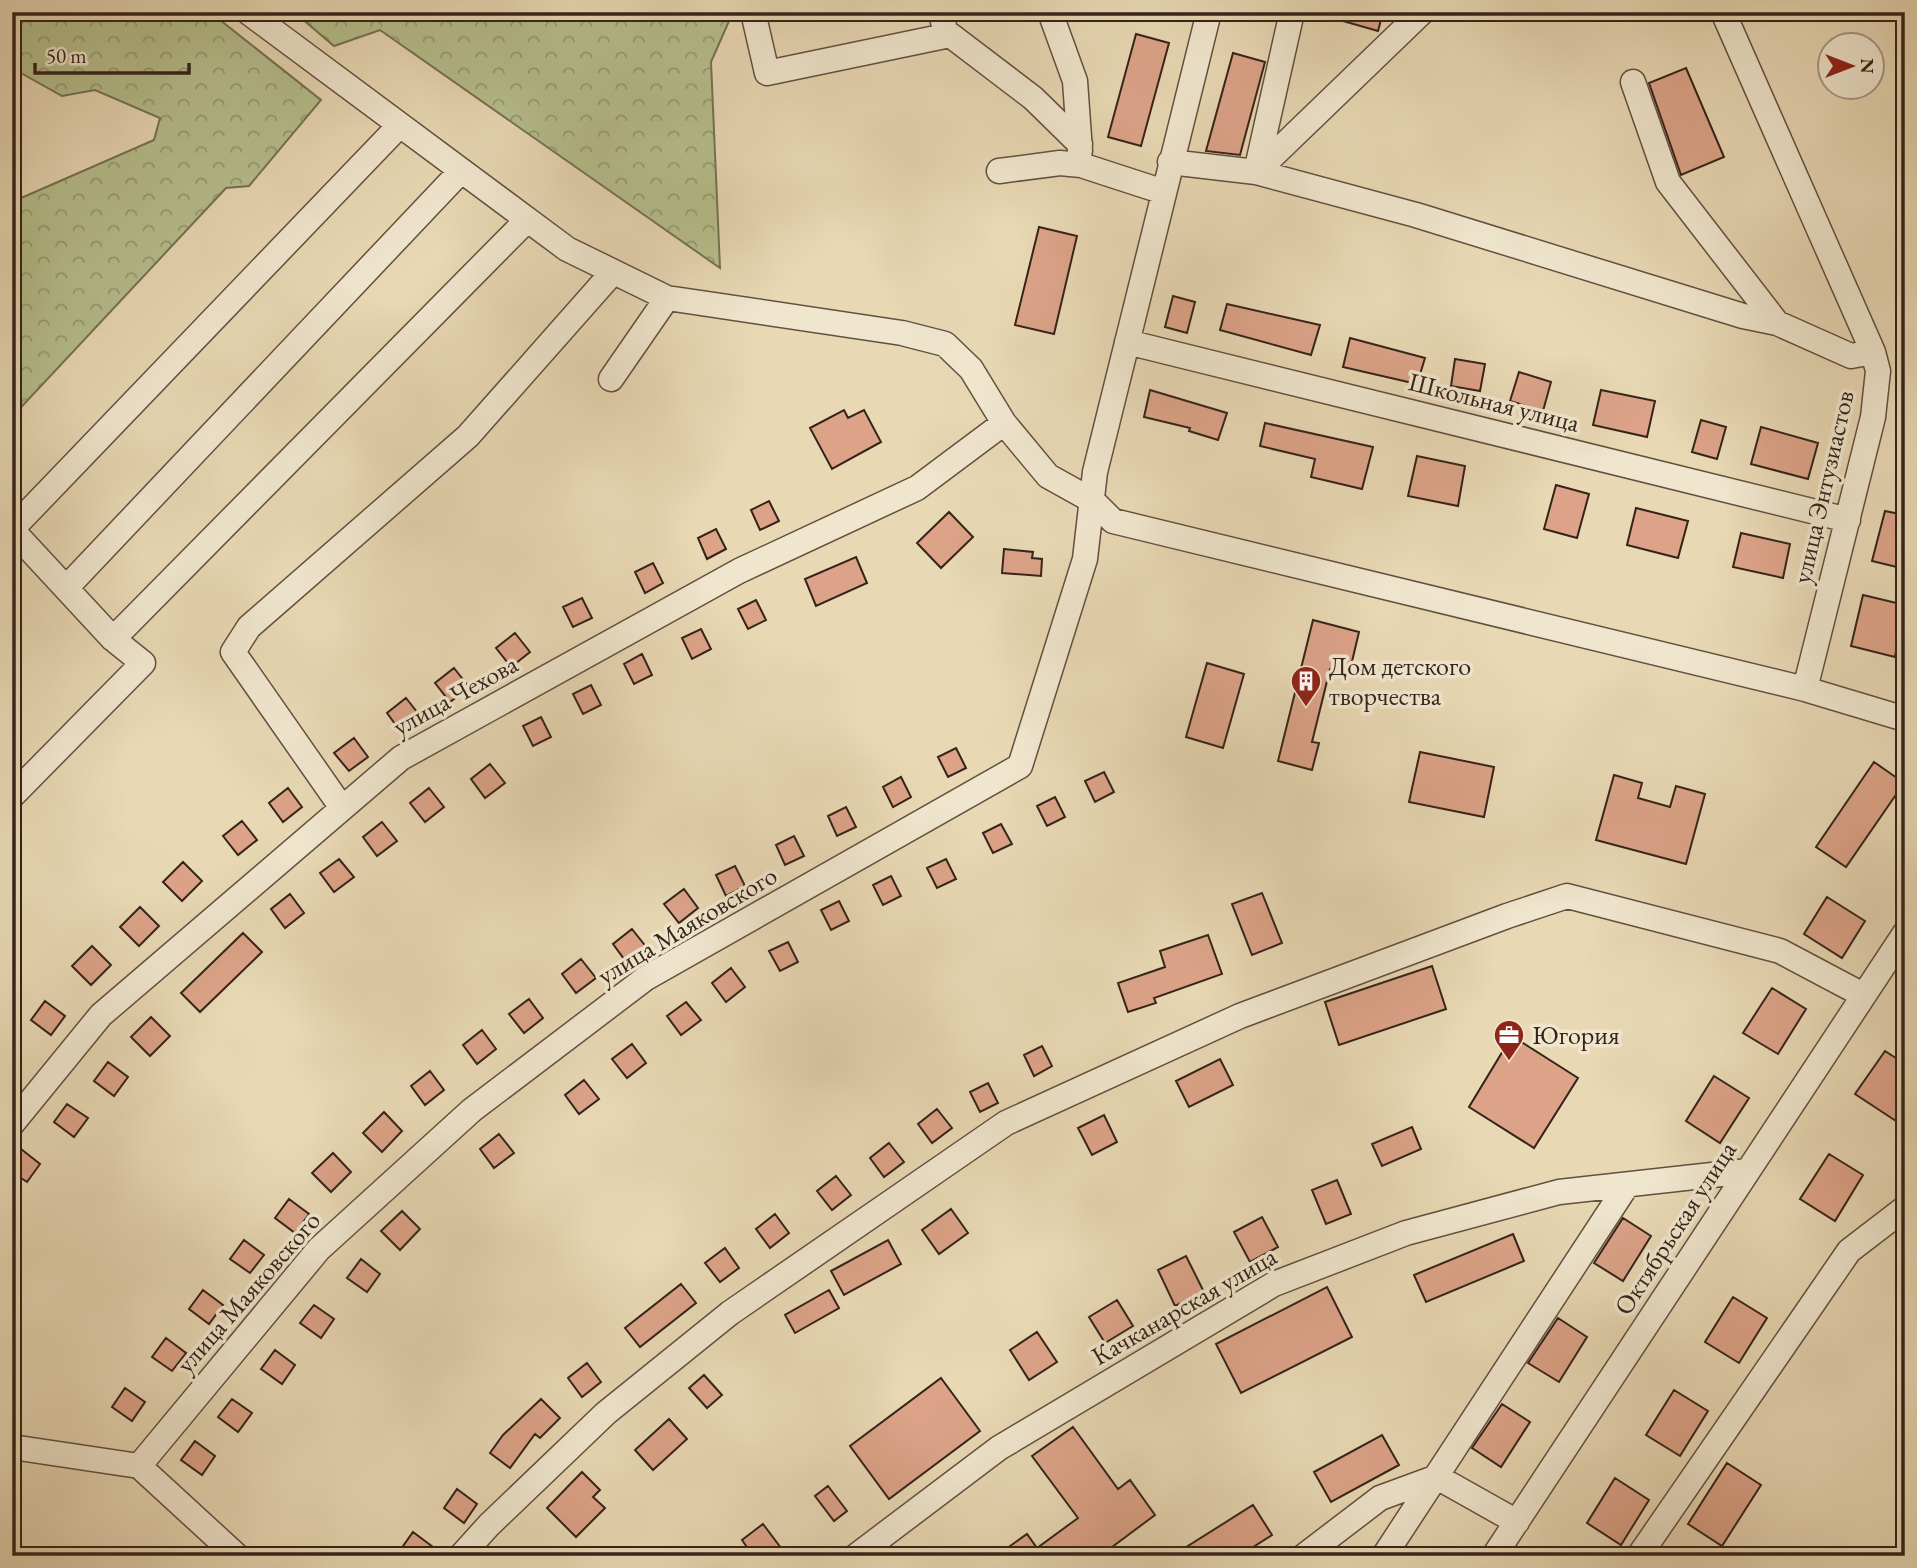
<svg xmlns="http://www.w3.org/2000/svg" width="1917" height="1568" font-family="'EB Garamond',serif">
<style>
.forest{fill:url(#forest-crowns);stroke:#767154;stroke-width:2}
.building{fill:#dca388;stroke:#35231a;stroke-width:2}
.lines{fill:none;stroke-linecap:round;stroke-linejoin:round}
.minor-casing{stroke:#625040;stroke-width:27}
.minor{stroke:#f0e6ce;stroke-width:24}
.labels{text-anchor:middle;stroke-width:7;stroke-linejoin:round;paint-order:stroke}
.street-label{font-size:26px;fill:#35231a;stroke:#f0e6ce}
.poi-label{font-size:26px;fill:#35231a;stroke:#f0e6ce;text-anchor:start}
</style>
<defs>
<pattern id="forest-crowns" width="20" height="18" patternUnits="userSpaceOnUse" patternTransform="scale(1.75)"><rect width="20" height="18" fill="#b6bf8d"/><path d="M2 6a3 3 0 1 1 6 0M12 15a3 3 0 1 1 6 0" fill="none" stroke="#959b72"/></pattern>
</defs>
<rect width="100%" height="100%" fill="#e8d8b4"/>
<filter id="stains"><feTurbulence type="fractalNoise" baseFrequency=".00286" numOctaves="4"/><feColorMatrix values="0 0 0 0 .2 0 0 0 0 .09 0 0 0 0 .02 0 0 0 .5 -.17"/></filter>
<radialGradient id="worn" r=".72"><stop offset=".6" stop-color="#630" stop-opacity="0"/><stop offset="1" stop-color="#630" stop-opacity=".3"/></radialGradient>
<path class="forest" d="M12 12H210L321 100 249 186 226 188 12 417V202L154 140 160 118 95 90 62 96 19 72 12 79Z
M294 12H733L711 62 720 268 380 30 334 46Z"/>
<path class="building" d="M1330 12H1383L1378 31 1329 17Z
M1136 34 1169 43 1141 146 1108 137Z
M1233 53 1265 62 1240 155 1206 151Z
M1686 68 1724 157 1681 175 1649 83Z
M1039 227 1077 236 1054 334 1015 325Z
M1173 296 1195 302 1187 333 1165 327Z
M1227 304 1320 325 1311 355 1220 330Z
M1350 338 1425 358 1417 384 1343 367Z
M1455 359 1485 364 1480 391 1451 386Z
M1519 372 1551 382 1543 411 1510 401Z
M1150 390 1227 413 1218 440 1189 431 1190 428 1144 417Z
M1601 390 1655 401 1647 437 1593 425Z
M844 410 848 418 864 410 881 442 832 469 810 428Z
M1701 420 1726 427 1717 459 1692 452Z
M1265 423 1373 447 1362 489 1311 477 1315 459 1260 446Z
M1761 427 1818 443 1808 479 1751 464Z
M1417 456 1465 466 1458 506 1408 496Z
M1556 485 1589 494 1577 538 1544 529Z
M769 501 779 521 760 530 751 510Z
M1636 508 1688 521 1678 558 1627 545Z
M1885 511 1905 515V569L1872 561Z
M949 512 973 537 941 568 917 543Z
M716 529 726 549 707 559 698 538Z
M1741 533 1790 544 1783 578 1733 567Z
M1004 549 1033 552 1032 558 1042 559 1041 576 1002 573Z
M856 557 867 583 816 606 805 579Z
M653 563 663 583 645 593 635 572Z
M1863 595 1905 605 1895 657 1851 646Z
M582 598 592 618 573 627 563 607Z
M756 600 766 620 748 629 738 609Z
M1313 620 1359 632 1349 674 1330 669 1312 742 1319 743 1312 770 1278 761Z
M701 629 711 649 692 659 682 638Z
M515 633 530 652 511 667 496 648Z
M642 654 652 675 634 684 624 664Z
M1207 663 1244 674 1223 748 1186 737Z
M454 668 469 687 450 702 435 683Z
M591 685 601 705 583 714 573 694Z
M406 698 421 717 401 732 387 713Z
M541 717 551 737 533 746 523 726Z
M354 738 368 757 349 771 334 753Z
M956 748 966 768 948 777 938 757Z
M1420 752 1494 767 1484 817 1409 802Z
M1874 762 1904 783 1846 867 1816 847Z
M490 764 505 783 485 798 471 779Z
M1104 772 1114 792 1095 802 1085 781Z
M1614 775 1642 783 1638 798 1670 807 1676 786 1705 794 1686 864 1596 840Z
M901 777 911 797 893 807 883 787Z
M288 788 302 807 283 822 269 803Z
M429 788 444 807 425 822 410 803Z
M1055 797 1065 817 1047 826 1037 806Z
M846 807 856 827 837 836 828 816Z
M242 821 257 840 238 855 223 836Z
M382 822 397 841 377 856 363 837Z
M1001 824 1012 844 993 853 983 833Z
M794 836 804 856 785 865 776 845Z
M339 859 354 877 334 892 320 873Z
M946 859 956 879 937 888 927 868Z
M183 862 202 881 182 901 163 882Z
M735 866 745 886 726 896 716 875Z
M891 876 901 896 883 905 873 885Z
M684 889 698 908 679 923 664 904Z
M1262 893 1282 943 1252 955 1232 904Z
M290 894 304 913 285 928 271 909Z
M1827 897 1865 921 1842 958 1804 934Z
M839 901 849 921 831 930 821 910Z
M140 907 159 926 139 946 120 927Z
M632 929 647 948 627 963 613 944Z
M243 933 262 952 200 1012 181 993Z
M1208 935 1222 974 1154 998 1156 1003 1128 1012 1118 983 1165 967 1160 951Z
M788 942 798 962 780 971 769 951Z
M92 946 111 965 91 985 72 966Z
M581 959 596 978 576 993 562 974Z
M1432 966 1446 1009 1339 1045 1325 1002Z
M731 968 745 987 726 1002 712 983Z
M1772 988 1806 1009 1778 1054 1743 1033Z
M529 999 543 1018 524 1033 509 1014Z
M45 1001 65 1016 51 1035 31 1020Z
M686 1002 701 1020 681 1035 667 1016Z
M151 1017 170 1036 150 1056 131 1037Z
M482 1030 496 1049 477 1064 463 1045Z
M1512 1036 1578 1078 1534 1148 1469 1107Z
M632 1044 646 1063 627 1078 612 1059Z
M1042 1046 1052 1066 1034 1076 1024 1055Z
M1885 1051 1905 1064V1127L1855 1094Z
M1220 1059 1233 1085 1189 1107 1176 1081Z
M108 1062 128 1077 114 1096 94 1081Z
M430 1071 444 1090 425 1105 411 1086Z
M1714 1076 1749 1098 1720 1143 1686 1121Z
M584 1080 599 1099 579 1114 565 1095Z
M988 1083 998 1103 980 1112 970 1092Z
M67 1104 88 1118 74 1137 54 1122Z
M937 1109 952 1128 932 1143 918 1124Z
M384 1112 402 1131 382 1152 363 1133Z
M1104 1115 1117 1142 1092 1155 1078 1128Z
M1412 1127 1421 1149 1382 1166 1372 1144Z
M499 1134 514 1153 494 1168 480 1149Z
M889 1143 904 1162 884 1177 870 1158Z
M21 1149 40 1164 27 1182 12 1172V1160Z
M333 1153 351 1172 331 1192 312 1173Z
M1829 1154 1863 1175 1835 1221 1800 1199Z
M836 1176 851 1195 832 1210 817 1191Z
M1337 1180 1351 1214 1326 1224 1312 1190Z
M289 1199 309 1214 295 1233 275 1218Z
M951 1209 968 1233 939 1254 922 1230Z
M402 1211 420 1229 400 1250 381 1231Z
M775 1214 789 1233 770 1248 756 1229Z
M1262 1217 1278 1247 1250 1262 1234 1232Z
M1623 1218 1651 1236 1623 1281 1594 1263Z
M1513 1234 1524 1261 1426 1302 1414 1275Z
M244 1240 264 1255 250 1273 230 1259Z
M888 1240 901 1264 844 1295 831 1271Z
M725 1248 739 1268 720 1282 705 1263Z
M1186 1256 1204 1292 1175 1306 1158 1270Z
M361 1259 380 1274 367 1292 347 1278Z
M681 1284 696 1303 640 1347 625 1328Z
M1327 1287 1352 1337 1241 1393 1216 1344Z
M203 1290 223 1305 209 1324 189 1309Z
M829 1290 839 1308 795 1333 785 1315Z
M1733 1297 1767 1318 1739 1363 1705 1342Z
M1117 1300 1133 1326 1105 1343 1089 1317Z
M314 1305 334 1319 321 1338 300 1323Z
M1558 1318 1587 1337 1559 1382 1528 1363Z
M1037 1332 1057 1362 1029 1380 1010 1350Z
M166 1338 186 1353 172 1371 152 1357Z
M275 1350 295 1365 282 1384 261 1369Z
M587 1363 601 1382 582 1397 568 1378Z
M704 1375 722 1395 707 1408 689 1388Z
M941 1378 980 1431 889 1499 850 1446Z
M125 1388 145 1402 132 1421 112 1407Z
M1674 1390 1708 1411 1680 1456 1646 1435Z
M232 1399 252 1413 238 1432 218 1417Z
M541 1399 560 1418 540 1438 535 1434 510 1468 490 1453 503 1435Z
M1502 1404 1530 1422 1501 1467 1472 1448Z
M669 1419 687 1439 653 1470 635 1450Z
M1073 1427 1118 1489 1130 1480 1155 1515 1100 1556H996L1027 1534 1037 1548 1078 1518 1032 1456Z
M1382 1435 1399 1465 1331 1502 1314 1472Z
M195 1441 215 1456 202 1475 181 1460Z
M1727 1463 1761 1485 1722 1546 1688 1524Z
M582 1472 600 1490 593 1497 605 1508 576 1537 547 1508Z
M1615 1478 1649 1500 1621 1545 1587 1523Z
M828 1486 847 1511 834 1521 815 1496Z
M457 1489 477 1504 464 1523 444 1508Z
M1253 1505 1272 1535 1239 1556H1172Z
M763 1524 787 1556H753L742 1540Z
M413 1532 445 1556H396Z"/>
<g class="lines">
<g class="minor-casing">
<path id="minor" d="M248 12 567 249 667 298 902 333 945 344 971 369 1004 423 1048 476 1093 501 1113 521 1805 689
M753 12 767 73 950 35
M941 12 945 31 1033 98 1080 144
M1050 12 1075 81 1080 151
M1723 12 1873 352 1878 371 1873 417 1805 689 1905 719
M1633 82 1668 182 1777 323
M1170 162 1256 172 1416 215 1743 316 1777 323 1851 356 1873 352
M999 171 1060 163 1081 165 1164 192
M1256 172 1422 12
M1256 172 1292 12
M1127 342 1848 520
M611 379 667 298
M12 529 399 126
M12 530 113 639 143 663 12 796
M67 587 461 171
M113 639 527 220
M342 808 233 652 249 627 468 436 613 272
M12 1124 101 1015 401 758 739 571 917 488 1004 423
M12 1447 139 1466 237 1556
M139 1466 319 1249 472 1110 646 978 1020 766 1085 559 1095 472 1209 12
M461 1556 489 1525 606 1413 730 1313 1006 1123 1240 1016 1507 916 1567 896 1780 951 1863 995
M856 1556 999 1448 1274 1284 1406 1233 1559 1192 1748 1171
M1304 1556 1380 1498 1437 1477 1517 1522
M1384 1556 1627 1185
M1494 1556 1905 933
M1639 1556 1849 1251 1905 1208"/>
</g>
<use href="#minor" class="minor"/>
</g>
<defs>
<g id="building-pin" transform="scale(1.575)"><path d="M0 17L-7.5 6A9.5 9.5 0 1 1 7.5 6Z" fill="#8f2418" stroke="#f0e6ce"/><path d="M-4-6H4V6H1V3H-1V6H-4ZM-2.5-4.3h1.7v1.8h-1.7ZM.8-4.3h1.7v1.8H.8ZM-2.5-1h1.7V.8h-1.7ZM.8-1h1.7V.8H.8Z" fill="#fff"/></g>
<g id="office-pin" transform="scale(1.575)"><path d="M0 17L-7.5 6A9.5 9.5 0 1 1 7.5 6Z" fill="#8f2418" stroke="#f0e6ce"/><path d="M-6-3h4V-5.5h4V-3h4V5H-6ZM-1-4.5V-3h2v-1.5ZM-6 0V1H6V0Z" fill="#fff"/></g>
</defs>
<g fill-rule="evenodd">
<use href="#building-pin" x="1306" y="681"/>
<use href="#office-pin" x="1509" y="1035"/>
</g>
<g class="labels">
<g class="street-label">
<text transform="translate(1494 402) rotate(14)" y="9">Школьная улица</text>
<text transform="translate(1823 487) rotate(-77)" y="9">улица Энтузиастов</text>
<text transform="translate(455 695) rotate(-29)" y="9">улица Чехова</text>
<text transform="translate(687 925) rotate(-31)" y="9">улица Маяковского</text>
<text transform="translate(1675 1228) rotate(-57)" y="9">Октябрьская улица</text>
<text transform="translate(248 1292) rotate(-49)" y="9">улица Маяковского</text>
<text transform="translate(1184 1306) rotate(-30)" y="9">Качканарская улица</text>
</g>
<g class="poi-label">
<text x="1329" y="675">Дом детского<tspan x="1329" dy="30">творчества</tspan></text>
<text x="1532" y="1044">Югория</text>
</g>
</g>
<rect width="1917" height="1568" fill="none" stroke="#e8d8b4" stroke-width="42"/>
<rect x="14" y="14" width="1889" height="1540" fill="none" stroke="#35231a" stroke-width="3.5"/>
<rect x="21" y="21" width="1875" height="1526" fill="none" stroke="#35231a" stroke-width="2"/>
<g transform="translate(1851 66) rotate(90)"><circle r="33" fill="#f0e6ce" stroke="#a59886" stroke-width="2"/>
<path d="M0-5L12 26L0 18L-12 26Z" fill="#8f2418"/>
<text y="-10" font-size="19" font-weight="bold" text-anchor="middle" fill="#35231a">N</text>
</g>
<path d="M35 63v10h154v-10" fill="none" stroke="#35231a" stroke-width="3.5"/>
<text x="46" y="63" font-size="21" fill="#35231a" stroke="#f0e6ce" stroke-width="5" paint-order="stroke">50 m</text>
<rect width="100%" height="100%" filter="url(#stains)"/>
<rect width="100%" height="100%" fill="url(#worn)"/>
</svg>
